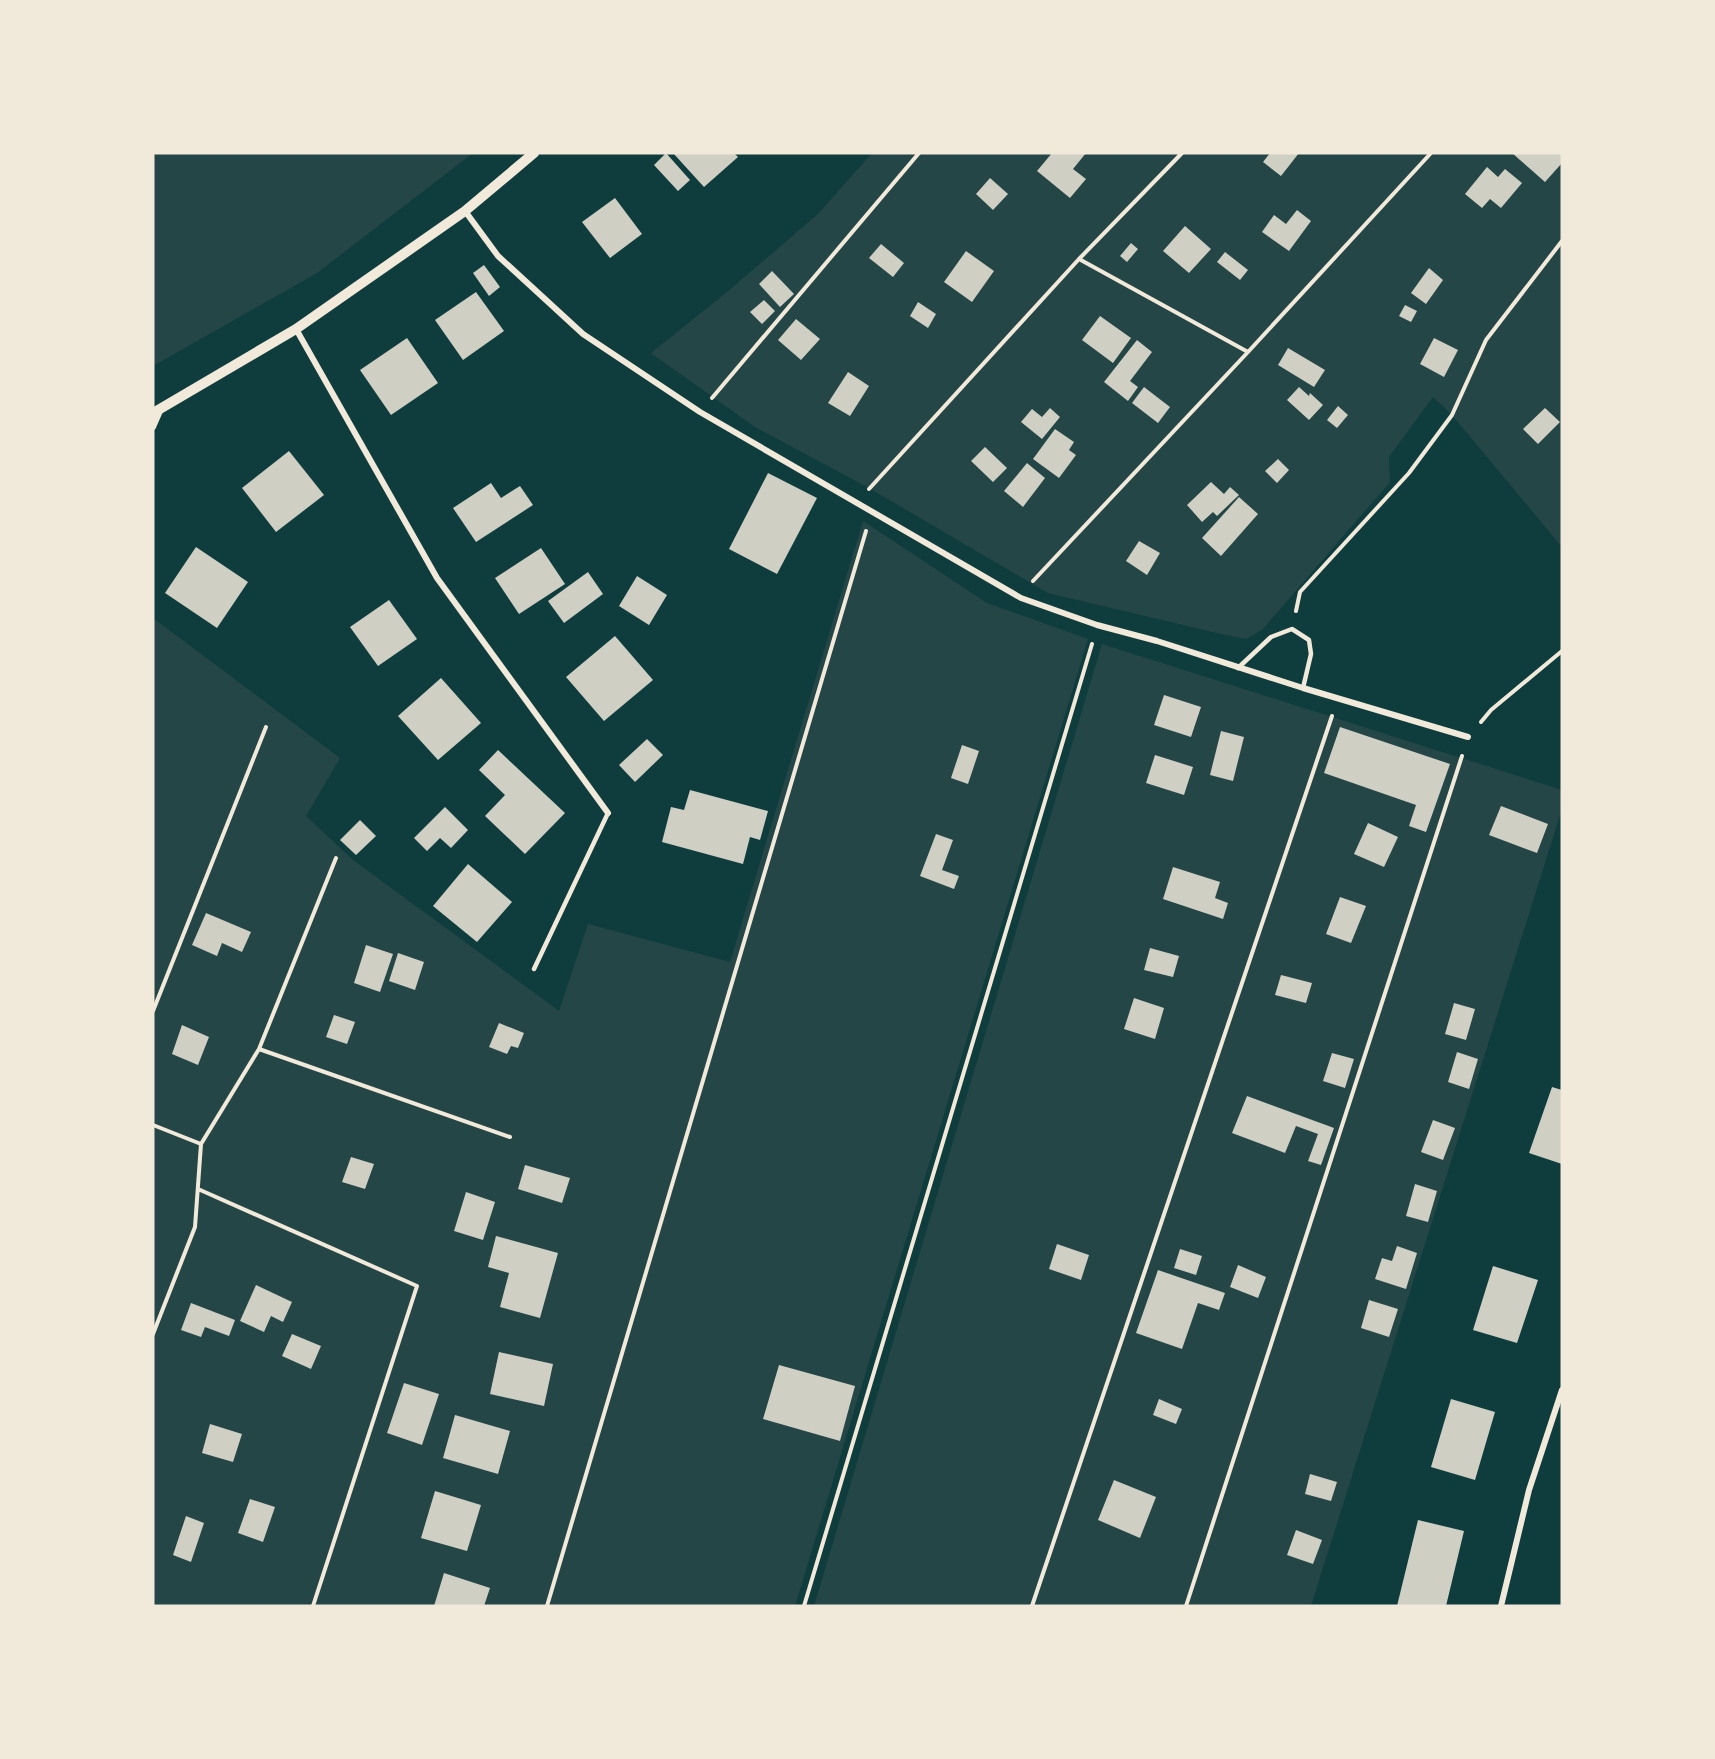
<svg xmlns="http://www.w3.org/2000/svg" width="1715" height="1759" font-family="Figtree,sans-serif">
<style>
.green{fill:#244646}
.building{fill:#cfcfc3}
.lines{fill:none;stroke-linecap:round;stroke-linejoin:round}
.path{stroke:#f1e9da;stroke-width:4}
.service{stroke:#f1e9da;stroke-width:4.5}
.minor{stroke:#f1e9da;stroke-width:6}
.tertiary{stroke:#f1e9da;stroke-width:10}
</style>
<rect width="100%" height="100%" fill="#0f3d3e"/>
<path class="green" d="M153 153H473L317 273 153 366Z
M872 153H1562V547L1452 415 1433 397 1389 457 1390 482 1262 630 1246 639 1221 634 1048 593 869 488 755 427 651 353 727 292 818 214Z
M863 521 987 603 1088 639 795 1606H153V618L340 758 306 816 353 860 559 1011 588 924 730 962Z
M1102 644 1562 790V809L1311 1606H814Z"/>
<path class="building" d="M666 153 690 180 678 191 654 165Z
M673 153H734L738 157 704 187Z
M1052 153H1086L1073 169 1086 179 1070 198 1037 171Z
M1270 153H1299L1281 176 1263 162Z
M1512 153H1562V163L1545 182Z
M1487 167 1498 177 1505 169 1522 183 1501 208 1490 199 1482 208 1465 194Z
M990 178 1008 194 993 210 976 194Z
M615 198 642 234 610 258 582 222Z
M1297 210 1311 221 1289 251 1262 232 1274 215 1286 224Z
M1185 226 1211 249 1189 273 1163 251Z
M1131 243 1138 249 1127 262 1120 256Z
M881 244 904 263 893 277 869 258Z
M966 251 994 271 972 302 944 282Z
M1225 252 1248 270 1240 280 1217 262Z
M484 265 500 287 489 296 473 273Z
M1429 268 1443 280 1426 304 1411 293Z
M772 271 794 294 780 307 759 284Z
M476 292 504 331 463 360 435 320Z
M764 300 775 311 762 324 750 312Z
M918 302 936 314 928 328 910 316Z
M1405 305 1417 311 1411 322 1399 316Z
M1100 316 1131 338 1113 363 1082 340Z
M796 319 820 339 801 360 778 340Z
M407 338 438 383 391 415 360 370Z
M1434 338 1458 350 1444 377 1420 364Z
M1137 340 1152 352 1130 381 1138 387 1128 401 1104 382Z
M1288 348 1325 370 1314 387 1278 365Z
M848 372 869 386 850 416 828 403Z
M1144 387 1170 407 1158 423 1132 403Z
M1299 387 1309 396 1310 393 1323 405 1309 420 1287 400Z
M1338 406 1348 415 1337 428 1327 420Z
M1050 408 1060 417 1042 439 1021 422 1032 409 1042 417Z
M1545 408 1560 422 1538 444 1523 429Z
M1055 429 1074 442 1069 450 1076 455 1059 478 1033 459Z
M985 447 1007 468 993 482 971 461Z
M289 451 324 495 276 532 242 488Z
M1278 459 1289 470 1277 483 1265 471Z
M1027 463 1045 478 1023 507 1004 491Z
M768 473 817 498 777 574 729 549Z
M1211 482 1224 494 1230 487 1239 495 1217 516 1213 512 1202 522 1187 505Z
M491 483 501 498 520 486 533 505 476 542 453 508Z
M1239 497 1258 514 1221 556 1202 538Z
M1139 541 1160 553 1147 575 1126 561Z
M196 547 248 582 217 628 165 593Z
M541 548 565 584 519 614 495 578Z
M588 572 603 594 564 623 548 601Z
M637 576 667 595 649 625 619 606Z
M389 600 417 639 378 666 350 627Z
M615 636 653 680 604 721 566 677Z
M441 678 481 723 438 760 398 716Z
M1164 695 1201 707 1191 737 1154 725Z
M1340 727 1450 764 1426 832 1409 826 1416 805 1324 773Z
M1221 731 1244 737 1233 781 1210 775Z
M647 739 663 755 635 782 619 765Z
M962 745 979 751 968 784 951 778Z
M498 750 565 813 525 854 485 816 505 795 479 770Z
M1155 755 1193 767 1184 795 1146 783Z
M690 790 768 811 760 840 750 837 743 864 662 842 671 807 684 810Z
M1501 806 1548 824 1537 853 1489 835Z
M445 807 468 830 451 848 440 838 427 851 414 838Z
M360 820 376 836 356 855 340 840Z
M1368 823 1398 837 1384 867 1354 854Z
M936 834 953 840 942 870 959 876 954 889 920 876Z
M468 864 512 902 477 942 433 906Z
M1173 867 1220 882 1215 898 1228 903 1223 919 1163 899Z
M1340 897 1366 906 1351 943 1326 934Z
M206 913 251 932 242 952 222 943 217 956 192 945Z
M366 945 393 954 380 992 354 983Z
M1150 948 1179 956 1173 977 1144 970Z
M398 953 424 962 415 990 389 981Z
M1281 975 1312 983 1306 1003 1275 995Z
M1134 998 1164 1008 1155 1039 1124 1029Z
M1454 1003 1475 1009 1466 1040 1445 1034Z
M334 1015 355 1022 347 1044 326 1037Z
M499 1023 524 1033 518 1048 511 1046 507 1054 489 1047Z
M182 1025 209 1037 198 1065 172 1054Z
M1457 1052 1478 1059 1469 1089 1448 1082Z
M1332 1053 1354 1059 1345 1088 1323 1081Z
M1552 1087 1562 1090V1164L1529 1153Z
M1247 1096 1334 1128 1321 1165 1308 1161 1318 1134 1296 1126 1285 1153 1232 1133Z
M1433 1120 1455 1128 1443 1160 1421 1152Z
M351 1157 374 1164 365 1189 342 1182Z
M525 1165 570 1178 562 1203 518 1189Z
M1415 1184 1437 1191 1428 1222 1406 1216Z
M466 1192 495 1202 483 1240 454 1231Z
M496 1236 558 1253 540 1318 500 1307 509 1273 488 1267Z
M1057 1244 1089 1255 1081 1280 1049 1269Z
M1397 1246 1417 1253 1406 1289 1375 1279 1382 1258 1392 1261Z
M1180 1249 1202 1256 1196 1275 1174 1268Z
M1238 1265 1266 1277 1258 1298 1230 1287Z
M1493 1266 1538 1280 1517 1343 1473 1330Z
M1158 1270 1225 1293 1219 1310 1198 1303 1182 1349 1136 1333Z
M256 1285 292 1302 283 1322 271 1316 264 1332 240 1321Z
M1369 1300 1398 1309 1389 1337 1361 1328Z
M191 1303 235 1320 229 1336 205 1327 201 1337 181 1330Z
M292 1334 321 1346 311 1369 282 1356Z
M499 1352 553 1364 544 1406 490 1394Z
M779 1365 855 1386 840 1441 763 1419Z
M404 1383 439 1394 422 1445 387 1433Z
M1159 1399 1182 1409 1176 1424 1153 1415Z
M1451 1399 1495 1412 1475 1480 1431 1467Z
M455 1415 510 1431 498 1474 443 1458Z
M210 1424 242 1434 233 1462 202 1453Z
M1310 1474 1337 1482 1331 1501 1305 1494Z
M1114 1480 1156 1497 1140 1538 1098 1520Z
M435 1491 481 1505 467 1551 421 1538Z
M250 1499 275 1507 263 1542 238 1533Z
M186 1516 204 1523 191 1562 173 1555Z
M1418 1520 1464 1531 1446 1606H1397Z
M1296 1530 1322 1540 1313 1564 1287 1555Z
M444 1573 490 1588 484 1606H434Z"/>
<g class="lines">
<path class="path" d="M1079 259 1248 352
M712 398 919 153
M869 489 1079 259 1182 153
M1033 581 1248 352 1431 153
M1296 611 1300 592 1409 473 1452 415 1486 340 1562 241
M1481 722 1491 710 1562 651
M153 1011 266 727
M259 1049 510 1137
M153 1125 201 1144
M198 1189 417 1286 313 1606
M153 1334 195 1227 201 1144 259 1049 336 858
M547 1606 866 531
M804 1606 1092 644
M1032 1606 1332 716
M1186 1606 1462 756"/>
<path class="service" d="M1238 668 1271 637 1292 629 1309 640 1311 654 1303 688
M534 969 608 813"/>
<path class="minor" d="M465 211 498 256 583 334 700 412 1021 598 1097 625 1157 641 1303 688 1468 737
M296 329 437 578 608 813
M153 427 160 411
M1501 1606 1529 1490 1562 1390"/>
<path class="tertiary" d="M153 413 296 329 465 211 534 153"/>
</g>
<rect width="1715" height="1759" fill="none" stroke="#f1e9da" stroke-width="309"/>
</svg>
